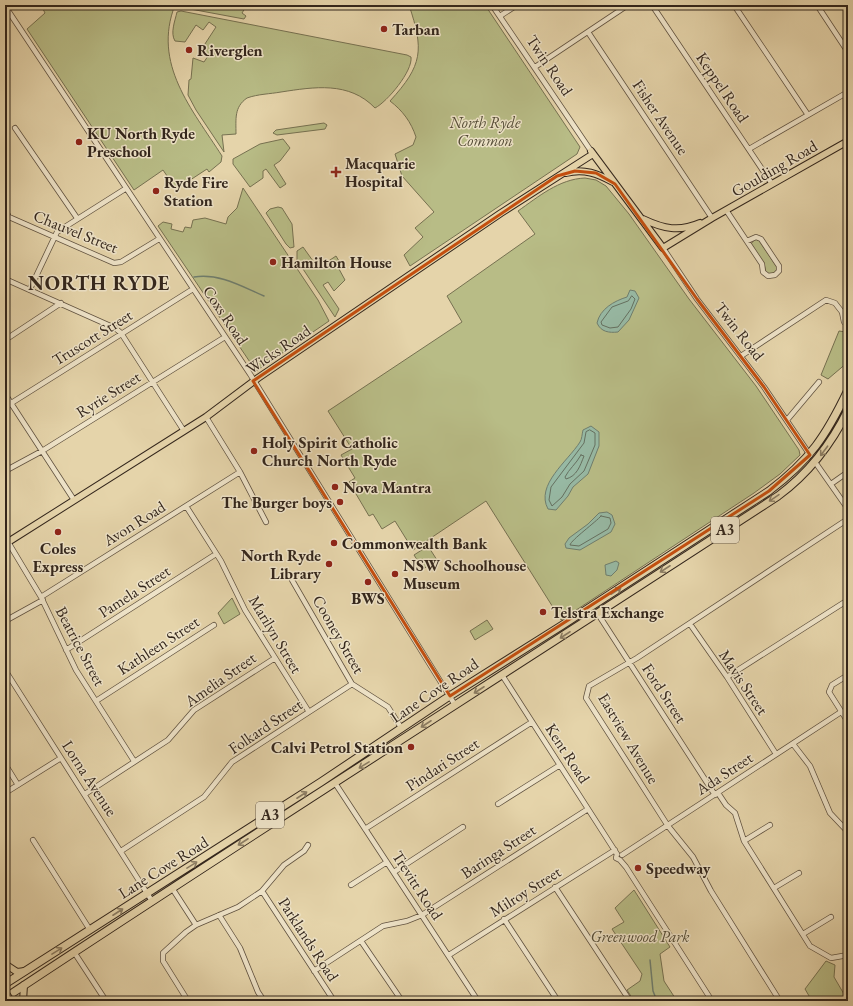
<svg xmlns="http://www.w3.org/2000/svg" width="853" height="1006" font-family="'EB Garamond',serif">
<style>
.green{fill:#b8bc86;stroke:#767151}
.water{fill:#97b9a4;stroke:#6f7e6e}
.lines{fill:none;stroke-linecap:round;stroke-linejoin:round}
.shore{stroke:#657060;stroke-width:1}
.stream{stroke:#6f7e6e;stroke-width:1.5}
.minor-casing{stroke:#605240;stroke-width:6}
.major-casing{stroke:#33261c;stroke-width:8}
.highway-casing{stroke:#33261c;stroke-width:9}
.minor{stroke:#eee3c8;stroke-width:4.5}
.major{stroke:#e5d4aa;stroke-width:6}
.highway{stroke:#e5d4aa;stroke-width:7}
.major-bridge-casing{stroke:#33261c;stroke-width:8;stroke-linecap:butt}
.major-bridge{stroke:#e5d4aa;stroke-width:6}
.oneway{stroke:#8c7d63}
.marked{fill:none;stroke:#c44f0f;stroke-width:3;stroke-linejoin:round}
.poi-dot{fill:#8f2418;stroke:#eee3c8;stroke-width:1.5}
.labels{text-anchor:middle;stroke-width:3;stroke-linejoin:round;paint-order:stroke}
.shield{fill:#eee3c8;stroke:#6b5f50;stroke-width:1}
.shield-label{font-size:15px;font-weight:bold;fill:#33261c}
.poi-label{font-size:16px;font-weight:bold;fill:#33261c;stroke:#eee3c8;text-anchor:start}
.street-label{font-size:16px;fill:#33261c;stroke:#eee3c8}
.park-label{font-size:16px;font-style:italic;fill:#544c36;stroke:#eee3c8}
.district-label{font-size:20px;font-weight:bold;letter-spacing:1px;fill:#33261c;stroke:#eee3c8}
</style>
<rect width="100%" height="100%" fill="#e5d4aa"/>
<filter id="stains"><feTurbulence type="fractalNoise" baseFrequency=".005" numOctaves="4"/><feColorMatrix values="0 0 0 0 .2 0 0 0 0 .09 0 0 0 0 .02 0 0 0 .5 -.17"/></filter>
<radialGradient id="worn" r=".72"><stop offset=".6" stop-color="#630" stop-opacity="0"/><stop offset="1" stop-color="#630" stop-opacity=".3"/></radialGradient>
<path class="green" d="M41 5H175C152 64 192 109 222 156L221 162 209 172 207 169 178 188 179 191 178 192 163 170 134 190 27 29 45 13Z
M181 5H247L242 13 246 16 244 19 185 8Z
M409 5H485L580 147 577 154 410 266 404 255 423 237 415 228 434 212 402 176 395 154 413 145 416 137C411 122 403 111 390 101 423 65 424 50 409 5Z
M181 11 407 55 411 57C413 71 387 102 375 108 349 81 314 87 281 92 270 94 258 94 247 98 234 107 236 119 236 134L222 135 224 152 196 110 188 95 189 80 191 79 193 58 204 62 208 56 201 50 216 27 209 22 203 30 196 25 185 42 175 41C170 33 175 21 177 12Z
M324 123 327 125 325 129 277 135 273 133 276 130Z
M283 139 290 148 280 161 274 165 286 184 280 188 266 169 263 171V178L250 187 233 164V159L260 144Z
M585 178 596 180 606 186 629 214 689 299 756 386 799 450 800 455 780 474 754 493 561 620 486 501 413 550 395 521 382 529 373 514 369 516 349 482 355 478 341 455 352 449 328 411 462 322 447 296 535 234 518 211C538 197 559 179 585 178Z
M243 188 318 300 329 321 256 371 158 226 163 222 172 224 171 229 183 232 185 227 191 228 193 220 205 218 226 224 228 217 237 208Z
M278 207 282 208 292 224 294 247 290 248 286 244 266 213 270 209Z
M755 239 759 240 777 267 776 272 770 275 766 272 764 264 751 244Z
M303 247 318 268 336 256 342 266 339 269 345 280 334 291 328 282 323 285 339 309 335 317 297 260V251Z
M839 331 846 332 848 362 828 379 821 375Z
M428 546 437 560 423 569 414 555Z
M232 598 240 614 224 624 218 613Z
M487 620 493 629 475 640 470 631Z
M634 890 670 947 660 954 664 981 677 1001H634L627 990 640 981 642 974 612 929 624 922 615 908Z
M826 961 835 965 834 977 848 1001H812L805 989Z"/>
<path class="water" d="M630 290 635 291 639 298 629 320 618 332C609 333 601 332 597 323 600 309 614 301 627 297Z
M591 426 599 432V446L588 474 573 487 568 496 556 510 548 509C535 485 568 461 580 442 582 439 582 434 583 430Z
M607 512 612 515 615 524 611 532 580 550 566 548 565 544 569 538 588 524 599 513Z
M616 561 619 563 617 570 611 576 606 575 605 565Z"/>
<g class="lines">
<path class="shore" d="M632 296 635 299 631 309 618 327 610 328 602 325 601 322 612 307 628 301Z
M590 430 595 433V445L584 471 570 484 562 497 552 506 549 500 551 487 584 443 586 432Z
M581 455 584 456C580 466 577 476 566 479L565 477C569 469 576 464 581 455Z
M601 516 610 518 611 523 608 529 579 546 570 545C571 540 596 522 601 516Z"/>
<path class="stream" d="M194 277C219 273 241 286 264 296
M650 960 653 991 657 1001
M840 1001 848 998"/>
<g class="minor-casing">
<path id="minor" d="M492 5 591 151
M652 5 772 184
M734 5 808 115
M817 5 848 52
M5 6 250 374 455 705
M500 16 517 5
M588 32 712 218
M535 67 628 5
M15 128 77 218
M749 149 848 92
M5 210 9 217 114 263 121 262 159 239
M726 210 762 264 763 272 768 276 775 275 779 271V266L761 239 756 237 747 241
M663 248 697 299 764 387 810 455
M5 279 115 328 121 333 184 431
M30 289 57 232 125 189
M5 340 61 303
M741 356 826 300 835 303 842 312 844 322
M5 394 74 500
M5 407 193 289
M206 417 240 472 266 522
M787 420 819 382
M815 462 848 509
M5 471 42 451 225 337
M831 484 848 472
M186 506 221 561 245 610 309 712
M8 542 41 597 76 670 134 761
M292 580 352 684 388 707 402 729
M41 597 240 472
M598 614 715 795
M5 621 43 600
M690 624 727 677 776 754
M66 650 216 554
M5 670 152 901
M502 675 617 854
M848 675 832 685 829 692 848 722
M727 677 848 600
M96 701 214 625
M793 744 810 766 830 813 848 832
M5 764 18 785
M335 783 478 1001
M5 793 61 758
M718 793 726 805 735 813 744 841 810 946 831 958 848 955
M85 794 168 740 194 710 275 658
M498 804 560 765
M365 829 532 722
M33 840 90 930
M744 841 770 825
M121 851 204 797 232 762 352 684
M617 854 616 858 620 860 626 867 712 1001
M622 855 841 712
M394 872 463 827
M351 885 387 862
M555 887 630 1001
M172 888 196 925
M774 888 799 873
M262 891 334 1001
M219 915 240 948 258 992 264 1001
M504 919 558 1001
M803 934 831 917
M361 941 402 1001
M74 952 106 1001
M449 955 615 850
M314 971 383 926 407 921 422 915 588 809
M188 1001 163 961V953L186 932 196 925 238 907 262 891 284 865 304 851 308 845
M777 1001 778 998 711 891 693 857 668 826 586 698 589 686 637 658 848 519"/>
</g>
<g class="major-casing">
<path id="major" d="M591 151 663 248 712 218 848 141
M566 173C584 168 598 174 613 182
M643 219C664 229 679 232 700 223
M5 544 206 417 258 378 501 213 593 154
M5 964 17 972 25 971
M23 1001 24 985"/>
</g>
<g class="highway-casing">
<path id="highway" d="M5 984 321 782 445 699 561 626 769 491C810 460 826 436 848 390
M5 998C261 828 521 664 778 496 809 473 831 445 848 410"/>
</g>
<use href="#minor" class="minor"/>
<use href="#major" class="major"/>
<use href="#highway" class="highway"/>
<g class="major-bridge-casing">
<path id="major-bridge" d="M5 992 11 1001"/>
</g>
<use href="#major-bridge" class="major-bridge"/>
</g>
<defs><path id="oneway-shaft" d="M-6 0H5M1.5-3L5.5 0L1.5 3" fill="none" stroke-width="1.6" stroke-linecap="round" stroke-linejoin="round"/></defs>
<g class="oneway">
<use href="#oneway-shaft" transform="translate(824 451) rotate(127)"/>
<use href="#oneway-shaft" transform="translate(774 498) rotate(146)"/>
<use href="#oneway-shaft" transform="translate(665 569) rotate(147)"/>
<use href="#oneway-shaft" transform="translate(616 591) rotate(-33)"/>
<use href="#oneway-shaft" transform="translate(565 635) rotate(147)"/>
<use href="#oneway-shaft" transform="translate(479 690) rotate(147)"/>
<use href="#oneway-shaft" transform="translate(426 724) rotate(147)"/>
<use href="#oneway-shaft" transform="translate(364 765) rotate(148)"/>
<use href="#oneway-shaft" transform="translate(302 795) rotate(-33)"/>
<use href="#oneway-shaft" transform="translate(243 842) rotate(147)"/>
<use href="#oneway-shaft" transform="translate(192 865) rotate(-32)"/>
<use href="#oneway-shaft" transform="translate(118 912) rotate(-33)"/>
<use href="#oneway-shaft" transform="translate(57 951) rotate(-32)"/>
</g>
<path class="marked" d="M575 171 596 173 615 184 697 299 764 387 810 455 769 491 450 696 253 381 557 176Z"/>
<g class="poi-dot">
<circle cx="384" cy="29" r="4"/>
<circle cx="189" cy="50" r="4"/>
<circle cx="79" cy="142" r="4"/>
<path d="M334 166h4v4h4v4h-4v4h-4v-4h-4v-4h4z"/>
<circle cx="156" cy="191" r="4"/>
<circle cx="273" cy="262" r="4"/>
<circle cx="254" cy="451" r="4"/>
<circle cx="335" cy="487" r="4"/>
<circle cx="340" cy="502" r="4"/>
<circle cx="58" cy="532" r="4"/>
<circle cx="334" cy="543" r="4"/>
<circle cx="329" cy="564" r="4"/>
<circle cx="395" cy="574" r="4"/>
<circle cx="368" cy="582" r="4"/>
<circle cx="543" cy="612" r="4"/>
<circle cx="411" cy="747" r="4"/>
<circle cx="638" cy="868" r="4"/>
</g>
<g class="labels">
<g class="shield">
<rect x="711" y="517" width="28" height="26" rx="3"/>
<rect x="256" y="802" width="28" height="26" rx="3"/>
</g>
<g class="shield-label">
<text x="725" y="535">A3</text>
<text x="270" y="820">A3</text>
</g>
<g class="poi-label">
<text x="392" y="35">Tarban</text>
<text x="197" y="56">Riverglen</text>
<text x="87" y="139">KU North Ryde<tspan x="87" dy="18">Preschool</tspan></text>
<text x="345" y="169">Macquarie<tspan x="345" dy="18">Hospital</tspan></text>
<text x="164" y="188">Ryde Fire<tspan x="164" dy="18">Station</tspan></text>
<text x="281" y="268">Hamilton House</text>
<text x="262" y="448">Holy Spirit Catholic<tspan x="262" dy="18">Church North Ryde</tspan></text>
<text x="343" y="493">Nova Mantra</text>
<text x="332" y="508" text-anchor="end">The Burger boys</text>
<text x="342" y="549">Commonwealth Bank</text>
<text x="58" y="554" text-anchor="middle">Coles<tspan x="58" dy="18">Express</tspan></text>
<text x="321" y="561" text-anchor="end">North Ryde<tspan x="321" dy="18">Library</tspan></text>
<text x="403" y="571">NSW Schoolhouse<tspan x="403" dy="18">Museum</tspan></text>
<text x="368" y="604" text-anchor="middle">BWS</text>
<text x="551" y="618">Telstra Exchange</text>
<text x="403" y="753" text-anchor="end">Calvi Petrol Station</text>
<text x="646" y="874">Speedway</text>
</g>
<g class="street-label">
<text transform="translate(550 65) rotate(56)" y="6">Twin Road</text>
<text transform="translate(723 87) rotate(56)" y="6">Keppel Road</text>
<text transform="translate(661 117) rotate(56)" y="6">Fisher Avenue</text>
<text transform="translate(774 168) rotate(-30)" y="6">Goulding Road</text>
<text transform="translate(76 231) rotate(22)" y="6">Chauvel Street</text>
<text transform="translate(226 315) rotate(56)" y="6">Coxs Road</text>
<text transform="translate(740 331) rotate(52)" y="6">Twin Road</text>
<text transform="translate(92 337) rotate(-32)" y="6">Truscott Street</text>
<text transform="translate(278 349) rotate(-34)" y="6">Wicks Road</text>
<text transform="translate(108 394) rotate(-32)" y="6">Ryrie Street</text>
<text transform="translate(134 523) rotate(-32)" y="6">Avon Road</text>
<text transform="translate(134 591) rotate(-33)" y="6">Pamela Street</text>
<text transform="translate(276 634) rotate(59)" y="6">Marilyn Street</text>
<text transform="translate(339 634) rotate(60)" y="6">Cooney Street</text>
<text transform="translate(158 645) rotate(-33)" y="6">Kathleen Street</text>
<text transform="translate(81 646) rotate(62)" y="6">Beatrice Street</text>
<text transform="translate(220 679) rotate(-35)" y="6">Amelia Street</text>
<text transform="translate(744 682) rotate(56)" y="6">Mavis Street</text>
<text transform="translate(434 690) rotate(-34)" y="6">Lane Cove Road</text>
<text transform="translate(665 693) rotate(57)" y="6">Ford Street</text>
<text transform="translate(265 726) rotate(-34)" y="6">Folkard Street</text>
<text transform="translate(629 738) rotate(59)" y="6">Eastview Avenue</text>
<text transform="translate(568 753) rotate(57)" y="6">Kent Road</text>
<text transform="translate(442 764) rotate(-33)" y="6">Pindari Street</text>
<text transform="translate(724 773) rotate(-33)" y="6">Ada Street</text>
<text transform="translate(90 778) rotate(57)" y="6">Lorna Avenue</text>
<text transform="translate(498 851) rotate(-33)" y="6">Baringa Street</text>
<text transform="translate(163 867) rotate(-32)" y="6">Lane Cove Road</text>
<text transform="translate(418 885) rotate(57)" y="6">Trevitt Road</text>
<text transform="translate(525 891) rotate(-32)" y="6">Milroy Street</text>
<text transform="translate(309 939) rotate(57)" y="6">Parklands Road</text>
</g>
<g class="park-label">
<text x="485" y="128">North Ryde<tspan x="485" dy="18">Common</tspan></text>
<text x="640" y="942">Greenwood Park</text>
</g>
<g class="district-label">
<text x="99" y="290">NORTH RYDE</text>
</g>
</g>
<rect width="853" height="1006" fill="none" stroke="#e5d4aa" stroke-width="20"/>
<rect x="6" y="6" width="841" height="994" fill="none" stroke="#33261c" stroke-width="2"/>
<rect x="10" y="10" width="833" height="986" fill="none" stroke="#33261c"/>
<rect width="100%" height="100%" filter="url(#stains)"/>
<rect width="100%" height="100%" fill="url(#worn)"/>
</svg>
